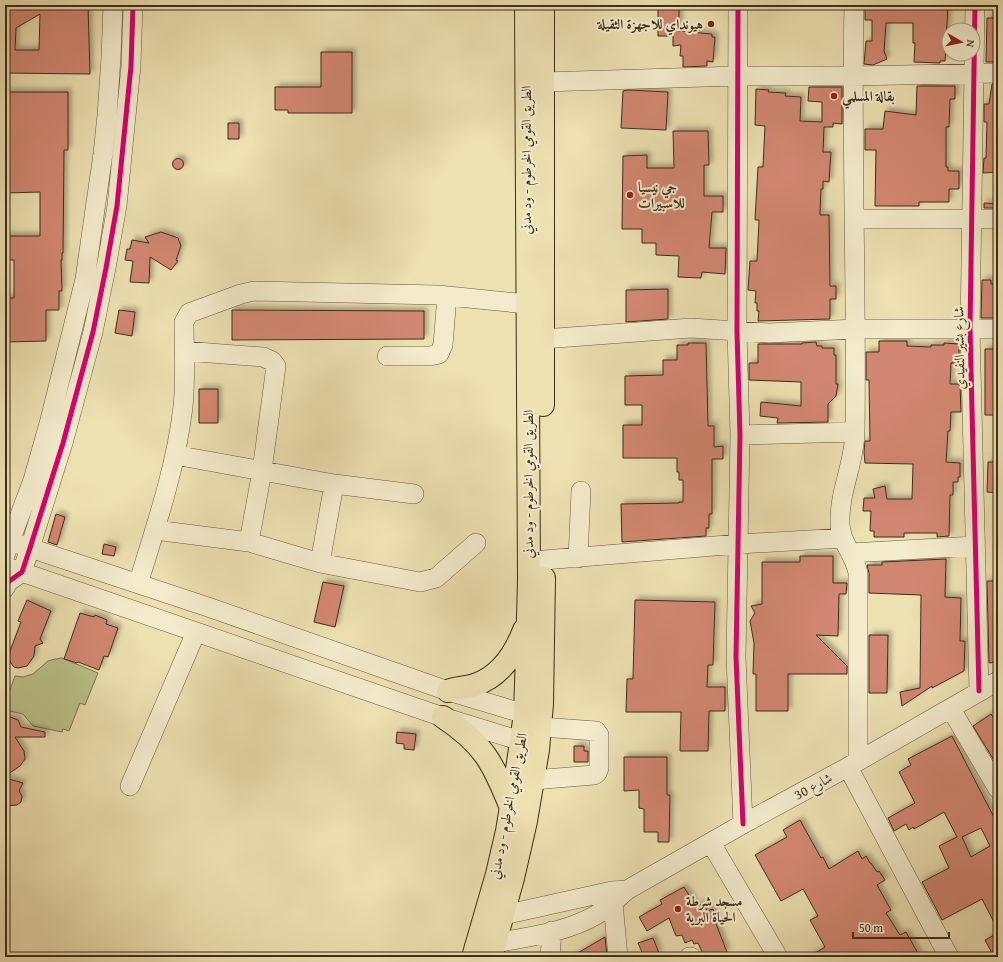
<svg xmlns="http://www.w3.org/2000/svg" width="1003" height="962" font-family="'Gentium Book Plus',Amiri,serif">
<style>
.green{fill:#bbc189;stroke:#7c7753}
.building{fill:#d28772;stroke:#3d2d1d;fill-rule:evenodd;filter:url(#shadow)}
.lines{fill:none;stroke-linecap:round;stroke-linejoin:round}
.minor-casing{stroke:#695a42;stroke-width:20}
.highway-casing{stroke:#3d2d1d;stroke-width:24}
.minor{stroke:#f3ebcc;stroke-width:19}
.highway{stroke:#ede0b1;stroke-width:22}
.cycleway-casing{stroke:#f3ebcc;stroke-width:8}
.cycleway{stroke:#d6006c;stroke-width:5}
.poi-dot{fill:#8f2418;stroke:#f3ebcc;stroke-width:1.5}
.labels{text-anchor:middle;stroke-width:4;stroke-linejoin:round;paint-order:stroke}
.poi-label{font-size:14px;font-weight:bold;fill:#3d2d1d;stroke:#f3ebcc;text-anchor:start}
.street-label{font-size:14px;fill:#3d2d1d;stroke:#f3ebcc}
</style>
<defs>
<filter id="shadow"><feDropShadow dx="3.5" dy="-3.5" stdDeviation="2" flood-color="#0004"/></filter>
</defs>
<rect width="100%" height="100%" fill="#ede0b1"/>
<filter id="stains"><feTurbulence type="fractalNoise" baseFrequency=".005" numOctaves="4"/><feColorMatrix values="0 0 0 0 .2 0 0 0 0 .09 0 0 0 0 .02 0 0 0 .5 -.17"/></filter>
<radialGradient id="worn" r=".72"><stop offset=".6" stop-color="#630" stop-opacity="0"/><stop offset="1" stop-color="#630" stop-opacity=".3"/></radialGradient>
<path class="green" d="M62 658 98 673 85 705 80 703 69 731 63 729 62 732 33 726 23 714 5 710V703L15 676 23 677 33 674 48 661 55 659Z"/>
<path class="building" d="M5 5H88L90 74 5 73ZM40 14 39 50H15L16 28Z
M865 5H948L945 61H940V63L914 62 915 43H913V23H886L884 51 887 59 873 65 864 64 866 41H872V20H865Z
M658 8H679V31L712 34V37H715L713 62 707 61V66L683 67V56H680L681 45 673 46V36H658Z
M987 18H998V62H986Z
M321 52H352V113H288V110H275V87H321Z
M992 84H998V172L983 173 984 158H986L987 122H984V104H989Z
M917 86H955V99H950L949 127H946V167H948V171H959V189H949V202H919V206H875L876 150H865V129H883L885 111 916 115Z
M809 87H842V124L833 123V127H824L823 152H831L830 165 829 182 823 181V189H821L820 213V215H829L830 286H836V299H830V319L758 321 759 311H757V303H755L756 291 748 290 750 261H757L759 220H755L758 167H763L765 126 755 125 756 89 769 90 768 92 786 93 785 96 801 97 800 121 822 122V102L808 101Z
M628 90 668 92 666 130 621 128 623 91Z
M5 92H68V150H64L63 253H62V260H61L62 291H59V310H46V341L5 342V298H14V260H5V236H40V192L5 193Z
M228 123H239V139H228Z
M673 131H708L709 165H704V196H723V212H712L709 248H726L725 274 702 272 701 278 678 277 679 256 656 255V243H642V229H622L623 156 647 155V168H674Z
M172.5 164a5.5 5.5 0 1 1 11 0a5.5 5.5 0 1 1-11 0Z
M984 203 998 204V208H984Z
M161 232 178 238 181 246 176 260 178 261 171 270 150 257 149 283 130 282 133 261 125 260 127 249H130L132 240 149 243 145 237Z
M982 280H991V284H998V318H981Z
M668 289V319L626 322V290Z
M119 310 135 312 132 336 115 333Z
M232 310 424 311V339L232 340Z
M879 341H907V346L931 347V345H944V343L959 344V363H951L950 384H960L961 412H951L950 431H948L946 462 960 463V477H958V482H953V495H950L949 536 937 537V533H904V537H874V531H870L871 511H863L864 498H875L873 489 885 486 887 499H912L913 464 865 463 864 452 865 441H870L869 380H866V352H879Z
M816 342 817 346H822V348H834V355H836V384H838L836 396 828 404V422L779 423H777L778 418 760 416 761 402 801 406V382L749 380V363H758V344H802V343Z
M688 343H706L708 426H714V447L723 446V459H712V514H709V528H706V536L622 542 621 504 679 503V502H683V480H679V472H677V458H623V425H642V405H625V376L663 375V360H677V345H688Z
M985 349H998V415H985Z
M199 389H218V423H199Z
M988 462H998V493L987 492Z
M56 514 65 517 57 545 48 542Z
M104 544 116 547 114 556 102 554Z
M800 556H833V583H847L846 594H839L838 636 816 635 847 666V674H788V711H756V674H753L754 643 750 621 755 613 751 606 762 604V562H800Z
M946 559 945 597 961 598 960 641H965L964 671 932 688V686L902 706 900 692 920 688 921 595 869 593V573L867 565H882V562Z
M987 581H998V662L989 663Z
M323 582 344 586 335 627 314 622Z
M27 600 51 611 40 639 43 643 35 646 34 656 27 666 18 668 14 667 10 662 9 657 10 651 21 622 18 621Z
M635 600 715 602 713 665H708L707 687H725V711H709L708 751H680L681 712H626L627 679H633Z
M80 613 94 617 95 615 107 620 106 624 118 628 108 657 104 656 99 670 78 662 77 663 64 659Z
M869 635H888L887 693H869Z
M991 714 998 725V767L973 726Z
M5 715 18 720 21 727 45 732V737H15L24 751 25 759 20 766 5 776Z
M397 732 416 734 414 750 404 749V744L396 743Z
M952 736 998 825V930L982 899 942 920 922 882 949 868 939 846 957 837 944 812 914 829 913 827 909 830 906 824 894 831 888 818 915 803 899 772 911 765 908 759ZM981 828 990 846 971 857 962 837Z
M574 746H584V751H588V762H574Z
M624 757H667V795H670L669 842H658V832H644V809L639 808V790L624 791Z
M5 778 23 783 19 791 22 796 21 802 17 805 5 806Z
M800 820 821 858 823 857 829 869 858 851 862 859 866 856 870 863H871L877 872 879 871 885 880 877 885 891 910 886 913 900 935 906 932 920 957H809L825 947 810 920 818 916 803 889 781 901 755 855 787 837 783 830Z
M684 887 692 900H693L695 906 704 903 707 911 713 909 717 921H715L727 952 713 957H704L698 943 694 944 692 940 685 943 682 935 676 936 669 918 647 931 639 917 662 904 660 900Z
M998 933V957H994L985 940Z
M605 937 607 957H571Z
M653 938 659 953 650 957H644L638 943Z"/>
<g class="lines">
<g class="minor-casing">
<path id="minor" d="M738 5 737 332 740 435 736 657 743 824
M854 5C851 147 857 289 855 431 855 462 839 491 840 523 840 542 855 555 858 573V761
M975 5 970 329 979 691
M543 82 738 76H852L998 73
M854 219H998
M543 339 691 328 769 333 856 329H998
M184 351 263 357 272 361 276 366 262 471 249 542
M387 356H430L439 354 443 345 447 296
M740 435 855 432
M175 455 334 484 414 494
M155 530 249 542 320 563 420 582 436 578 476 543
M18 544 208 607 448 691 525 714
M850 553 975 546
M5 555 33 480 50 420 85 279 103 154 107 115 111 58 113 5
M578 558 581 491
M544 560 739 544 843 538
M320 563 334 484
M10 568 443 717 521 741
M138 584C156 526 176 467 183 407 186 379 184 350 184 322L189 313 241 294 254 291 438 295 527 304
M5 588 8 582 22 572 30 548 63 443 93 332 106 268 117 206 131 66 133 5
M951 709 998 789
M848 767 949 957
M533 780 594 775 597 773 599 768V735L596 731 541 727
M130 786 196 632
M711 843 778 957
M613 903 618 957
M503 915 612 891 627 890
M495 943C528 937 567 932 596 915 608 908 617 899 627 890L743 824 848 767 998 681
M550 957 552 931
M689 957H691"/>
</g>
<g class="highway-casing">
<path id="highway" d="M543 405V5
M448 691C456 687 466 688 475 685 501 676 515 654 524 630
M443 717C484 744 493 763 511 808
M473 957 497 874 507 831 516 776 525 714 527 654 529 580 526 5
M491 957 513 878 526 821 538 750 542 704 544 578"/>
</g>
<use href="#minor" class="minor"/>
<use href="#highway" class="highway"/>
<g class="cycleway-casing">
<path id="cycleway" d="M738 5 737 332 740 435 736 657 743 824
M975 5 970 329 979 691
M5 588 8 582 22 572 30 548 63 443 93 332 106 268 117 206 131 66 133 5"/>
</g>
<use href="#cycleway" class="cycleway"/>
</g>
<g class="poi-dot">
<circle cx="711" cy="24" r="4"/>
<circle cx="834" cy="96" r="4"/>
<circle cx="630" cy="195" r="4"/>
<circle cx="678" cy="909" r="4"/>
</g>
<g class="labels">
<g class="poi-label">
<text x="703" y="29" text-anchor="end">هيونداي للاجهزة الثقيلة</text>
<text x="842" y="101">بقالة المسلمي</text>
<text x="638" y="192">جي نيسيا<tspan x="638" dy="16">للاسبيرات</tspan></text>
<text x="686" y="906">مسجد شرطة<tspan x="686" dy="16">الحياة البرية</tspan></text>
</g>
<g class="street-label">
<text transform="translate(526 160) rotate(-90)" y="5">الطريق القومي الخرطوم - ود مدني</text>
<text transform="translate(959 348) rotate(-91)" y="5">شارع بشير النفيدي</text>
<text transform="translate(528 484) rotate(-90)" y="5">الطريق القومي الخرطوم - ود مدني</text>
<text transform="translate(813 786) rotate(-28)" y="5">شارع 30</text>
<text transform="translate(508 806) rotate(-79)" y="5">الطريق القومي الخرطوم - ود مدني</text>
</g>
</g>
<rect width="1003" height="962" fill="none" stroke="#ede0b1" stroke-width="20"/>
<rect x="6" y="6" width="991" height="950" fill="none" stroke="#3d2d1d" stroke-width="2"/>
<rect x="10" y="10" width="983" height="942" fill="none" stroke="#3d2d1d"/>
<g transform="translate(961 42) rotate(99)"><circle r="19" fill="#f3ebcc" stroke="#aa9f86"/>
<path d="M0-3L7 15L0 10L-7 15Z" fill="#8f2418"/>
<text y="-6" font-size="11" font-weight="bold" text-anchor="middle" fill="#3d2d1d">N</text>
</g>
<path d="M853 932v6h96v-6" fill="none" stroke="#3d2d1d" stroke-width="2"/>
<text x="859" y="932" font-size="12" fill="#3d2d1d" stroke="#f3ebcc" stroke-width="3" paint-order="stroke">50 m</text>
<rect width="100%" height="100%" filter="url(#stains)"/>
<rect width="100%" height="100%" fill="url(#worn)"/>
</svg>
